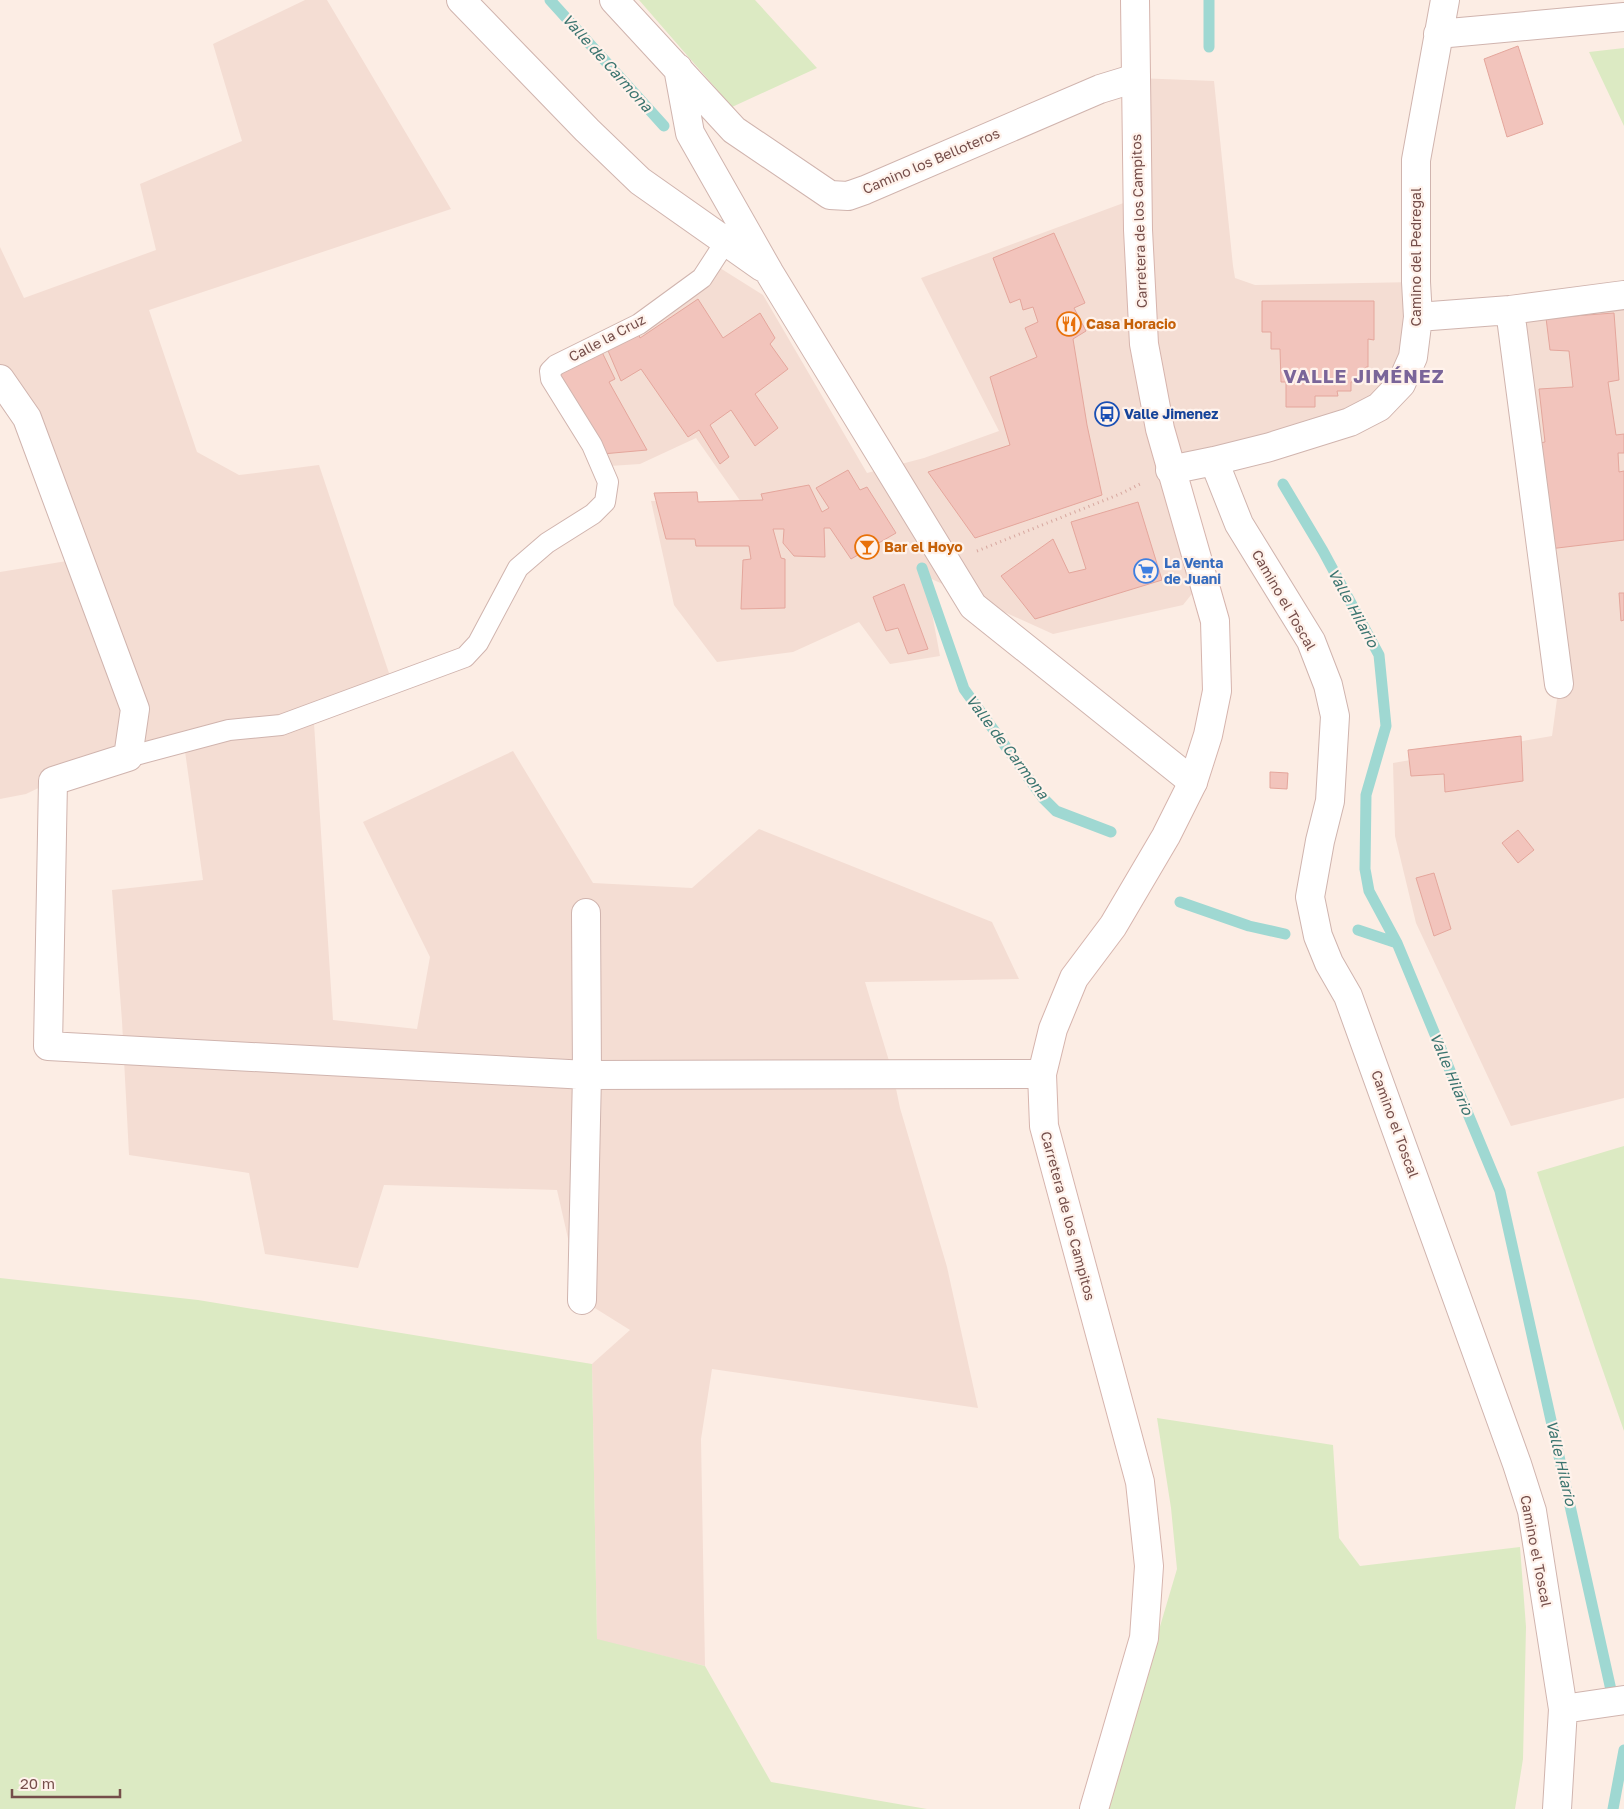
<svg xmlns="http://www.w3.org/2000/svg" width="1624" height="1809" font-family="'Golos Text',sans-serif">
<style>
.residential{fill:#f4ddd3}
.green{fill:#dceac3}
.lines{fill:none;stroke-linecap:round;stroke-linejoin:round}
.stream{stroke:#9fd8d2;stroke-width:11}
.building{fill:#f2c4bc;stroke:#e4a69c}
.service-casing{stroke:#d0b4ae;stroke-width:22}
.minor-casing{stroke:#d0b4ae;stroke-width:30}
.secondary-casing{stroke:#d6b4ad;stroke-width:30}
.path{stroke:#d7a79f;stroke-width:3;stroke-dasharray:1 4;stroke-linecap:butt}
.service{stroke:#fff;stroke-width:20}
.minor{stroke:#fff;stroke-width:28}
.secondary{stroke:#fff;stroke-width:28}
.labels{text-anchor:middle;stroke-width:4.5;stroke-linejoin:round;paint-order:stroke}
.street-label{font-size:14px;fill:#754e4a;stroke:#fff2eb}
.food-label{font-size:14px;font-weight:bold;fill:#c56008;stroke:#fff2eb;text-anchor:start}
.transit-label{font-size:14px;font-weight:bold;fill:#164399;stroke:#fff2eb;text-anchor:start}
.shop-label{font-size:14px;font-weight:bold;fill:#366cbe;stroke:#fff2eb;text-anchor:start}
.water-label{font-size:15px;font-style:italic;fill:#3a746f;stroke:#fff2eb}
.district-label{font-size:19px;font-weight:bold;letter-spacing:1px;fill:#7a6599;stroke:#fff2eb}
</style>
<rect width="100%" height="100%" fill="#fcede4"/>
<path class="residential" d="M305 0H327L451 209 149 310 197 452 239 475 319 465 393 685 314 723 333 1020 417 1029 430 957 363 822 513 751 593 883 692 888 759 829 992 922 1019 979 865 982 893 1074 900 1108 947 1267 978 1408 712 1369 701 1439 705 1666 597 1640 592 1364 630 1330 582 1300 557 1190 384 1185 358 1268 265 1254 249 1173 129 1155 122 1021 112 890 203 880 183 737 53 781 26 794 0 799V572L79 559 0 379V247L24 298 156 250 140 184 242 141 213 44Z
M1136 78 1214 81 1233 266 1235 278 1255 285 1416 282 1418 317 1379 407 1171 470 1203 580 1183 605 1053 634 925 576 940 656 890 664 859 622 793 652 717 662 674 605 651 501 741 502 696 438 640 464 595 467 550 371 702 278 712 263 763 295 867 473 924 458 999 431 921 278 1137 198Z
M1624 295V1098L1511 1126 1416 923 1395 836 1393 763 1552 736 1559 684 1510 310Z"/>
<path class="green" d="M639 0H755L817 68 732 107Z
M1624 48V126L1589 52Z
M1624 1146V1431L1595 1348 1537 1172Z
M0 1278 198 1300 592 1364 597 1639 705 1666 771 1782 927 1809H0Z
M1157 1418 1333 1445 1339 1538 1360 1566 1520 1547 1526 1627 1523 1759 1515 1809H1106L1177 1569 1171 1508Z"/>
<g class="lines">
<path class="stream" d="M550 0 664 126
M1209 47V0
M1283 484 1323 551 1379 655 1386 726 1366 795 1365 869 1369 891 1397 943 1500 1191 1611 1690
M922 568 964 689 1043 798 1056 811 1111 832
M1180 902 1249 926 1285 934
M1358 930 1397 943
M1613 1809 1624 1750"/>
</g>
<path class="building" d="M1518 46 1543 124 1507 137 1484 59Z
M1054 233 1085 303 1074 308 1086 331 1073 339 1087 425 1102 495 975 538 928 472 1010 445 990 377 1037 357 1025 328 1038 322 1033 307 1023 310 1020 299 1010 303 993 258Z
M698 299 723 338 760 313 775 338 770 344 788 369 755 394 778 428 755 446 731 410 710 425 729 457 720 464 699 430 688 437 641 369 621 381 606 346 638 332 640 338Z
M1262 301H1374V340L1368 339V367H1366V381L1351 382V391H1337L1338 396H1315V407H1286V382H1281L1280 349H1271V332H1262Z
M1614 313 1619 380 1608 382 1616 435 1624 434V453H1618L1619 472 1624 471V540L1549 549 1535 444 1545 442 1539 389 1573 387 1569 351 1550 350 1546 318Z
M601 350 615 379 609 382 647 450 602 454 558 371Z
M848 470 860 490 867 487 896 533 851 559 830 528H824L825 557 794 556 783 543 784 529H773L781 558 785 559V608L741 609 743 560 751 559 749 546H696L695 539H666L654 493 697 492 698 502 763 500 761 494 809 485 822 512 829 508 816 488Z
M1138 502 1162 580 1035 619 1001 576 1053 539 1069 573 1086 569 1071 522Z
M904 584 928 649 908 654 898 628 886 631 873 597Z
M1619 593H1624V620L1621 621Z
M1521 736 1523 781 1445 792 1444 774 1411 776 1408 750Z
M1270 772 1288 773 1287 789 1270 788Z
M1518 830 1534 850 1518 863 1502 843Z
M1434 873 1451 929 1434 936 1416 878Z"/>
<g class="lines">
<g class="service-casing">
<path id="service" d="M128 757 229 730 281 725 465 657 478 643 518 568 547 543 593 514 605 502 608 482 592 445 551 379 550 371 556 365 639 324 702 278 726 241"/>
</g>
<g class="minor-casing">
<path id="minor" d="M461 0 587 130 640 181 762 267
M614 0 734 130 830 195 848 196 865 190 1100 89 1136 78
M1438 34 1624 17
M678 68 690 133 769 272 973 606 1193 782
M1510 310 1559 684
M1418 317 1510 310 1624 295
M0 379 27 418 135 709 128 757 53 781 48 1046 587 1075 1042 1074
M1214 461 1239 524 1311 641 1328 685 1335 716 1330 801 1320 841 1310 897 1318 936 1329 963 1348 996 1517 1464 1532 1511 1563 1709 1557 1809
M1170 470 1214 461 1270 447 1350 422 1379 407 1401 384 1413 357 1418 317 1416 282V160L1445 0
M582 1300 587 1075 586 913
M1563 1709 1624 1700"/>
</g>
<g class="secondary-casing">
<path id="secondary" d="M1094 1809 1144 1638 1149 1566 1140 1482 1044 1126 1042 1074 1053 1029 1074 978 1113 926 1166 836 1193 782 1208 735 1217 691 1215 621 1160 429 1144 344 1138 230 1135 0"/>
</g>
<path class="path" d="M977 551 1120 494 1142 483"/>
<use href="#service" class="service"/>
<use href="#minor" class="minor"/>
<use href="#secondary" class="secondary"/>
</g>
<defs>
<g id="restaurant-ring" transform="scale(1.25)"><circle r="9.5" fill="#fff2eb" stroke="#e8710a" stroke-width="1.5"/><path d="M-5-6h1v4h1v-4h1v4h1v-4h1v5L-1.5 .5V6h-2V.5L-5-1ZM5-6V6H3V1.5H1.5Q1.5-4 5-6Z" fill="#e8710a"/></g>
<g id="bus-ring" transform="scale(1.25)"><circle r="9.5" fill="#fff2eb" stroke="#1a4fb4" stroke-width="1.5"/><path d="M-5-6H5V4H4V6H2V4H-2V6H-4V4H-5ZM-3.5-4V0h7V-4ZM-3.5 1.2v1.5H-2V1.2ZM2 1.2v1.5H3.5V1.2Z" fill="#1a4fb4"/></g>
<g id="bar-ring" transform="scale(1.25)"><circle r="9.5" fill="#fff2eb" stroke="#e8710a" stroke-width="1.5"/><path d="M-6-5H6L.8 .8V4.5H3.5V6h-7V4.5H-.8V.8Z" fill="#e8710a"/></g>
<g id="supermarket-ring" transform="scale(1.25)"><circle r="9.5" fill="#fff2eb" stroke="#3f7fe0" stroke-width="1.5"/><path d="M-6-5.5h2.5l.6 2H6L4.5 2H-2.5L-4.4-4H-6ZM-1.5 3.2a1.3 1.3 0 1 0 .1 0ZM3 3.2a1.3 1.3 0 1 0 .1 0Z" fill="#3f7fe0"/></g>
</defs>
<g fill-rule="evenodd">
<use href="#restaurant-ring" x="1069" y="324"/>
<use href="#bus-ring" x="1107" y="414"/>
<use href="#bar-ring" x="867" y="547"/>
<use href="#supermarket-ring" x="1146" y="571"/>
</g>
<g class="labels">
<g class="street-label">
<text transform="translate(931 161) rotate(-23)" y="5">Camino los Belloteros</text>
<text transform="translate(1139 221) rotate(-92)" y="5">Carretera de los Campitos</text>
<text transform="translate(1416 257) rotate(-90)" y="5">Camino del Pedregal</text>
<text transform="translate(607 338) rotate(-28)" y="5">Calle la Cruz</text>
<text transform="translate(1284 600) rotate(60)" y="5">Camino el Toscal</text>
<text transform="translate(1395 1124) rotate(70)" y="5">Camino el Toscal</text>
<text transform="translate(1068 1216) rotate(75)" y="5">Carretera de los Campitos</text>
<text transform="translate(1536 1551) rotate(79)" y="5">Camino el Toscal</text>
</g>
<g class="food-label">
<text x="1086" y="329">Casa Horacio</text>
<text x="884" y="552">Bar el Hoyo</text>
</g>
<g class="transit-label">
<text x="1124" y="419">Valle Jimenez</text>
</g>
<g class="shop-label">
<text x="1164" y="568">La Venta<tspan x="1164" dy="16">de Juani</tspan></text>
</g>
<g class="water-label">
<text transform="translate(607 63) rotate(48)" y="5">Valle de Carmona</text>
<text transform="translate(1353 608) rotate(61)" y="5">Valle Hilario</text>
<text transform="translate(1007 747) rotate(53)" y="5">Valle de Carmona</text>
<text transform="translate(1451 1074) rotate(67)" y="5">Valle Hilario</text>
<text transform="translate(1561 1463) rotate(77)" y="5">Valle Hilario</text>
</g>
<g class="district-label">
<text x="1364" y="383">VALLE JIMÉNEZ</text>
</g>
</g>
<path d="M12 1789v8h108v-8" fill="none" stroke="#754e4a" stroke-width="2.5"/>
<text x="20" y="1789" font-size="15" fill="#754e4a" stroke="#fff2eb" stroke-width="4" paint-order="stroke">20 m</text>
</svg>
